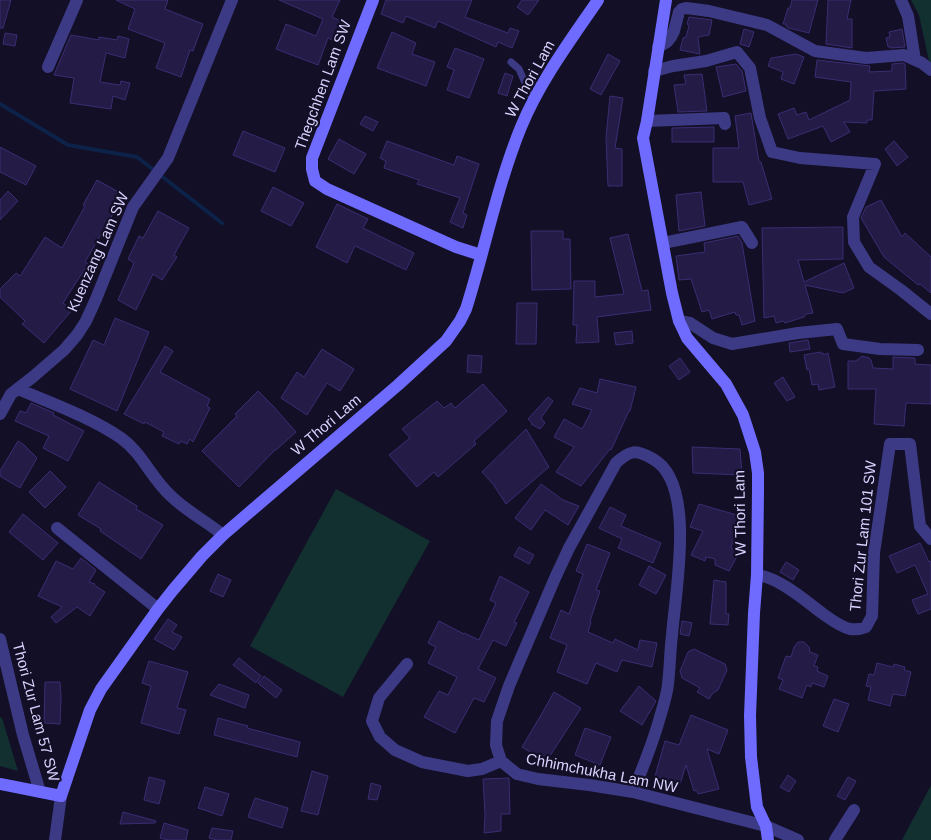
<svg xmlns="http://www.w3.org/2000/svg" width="931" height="840" font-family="Arial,sans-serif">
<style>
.green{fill:#12302f}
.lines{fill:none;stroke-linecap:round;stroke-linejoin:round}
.stream{stroke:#0c2248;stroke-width:4}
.building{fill:#241b47;stroke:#3b2d73}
.service{stroke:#3d3a85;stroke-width:7}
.minor{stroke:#3d3a85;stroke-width:12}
.secondary{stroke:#6f6bff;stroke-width:12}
.labels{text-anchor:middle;stroke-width:4.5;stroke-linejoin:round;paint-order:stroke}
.street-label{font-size:15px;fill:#d9d4ff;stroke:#130f26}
</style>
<rect width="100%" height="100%" fill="#130f26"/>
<path class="green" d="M911 0H931V71L919 15Z
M336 489 430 541 343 697 250 646Z
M0 717 2 718 18 771 0 766Z
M931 785V840H902Z"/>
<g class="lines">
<path class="stream" d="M0 104 68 145 137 157 222 223"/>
</g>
<path class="building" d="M0 0H11L3 28H0Z
M116 0H168L165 9 203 24 193 51 190 50 181 77 156 68 165 43 128 29 135 9Z
M279 0H340L332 17 346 23 344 28 346 29 340 43 328 38 318 65 276 49 286 24 316 36 323 19Z
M386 0H472L465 17 508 33 510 28 519 31 512 48 498 42 496 47 438 21 435 28 406 16 403 23 381 14Z
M522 0H539L528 15 517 7Z
M792 0H818L809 33 789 28 786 26V24H783L788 8H790Z
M828 0H851L847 19H852V48L826 44Z
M689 17 712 20 709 35 698 37 700 54 680 50 683 38 686 37 689 26 687 24Z
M744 29 754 32 749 47 740 44Z
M902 29 905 47 890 48V46L888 47 886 38 890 37 889 32Z
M392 32 416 43 412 54 435 62 426 86 377 68Z
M5 33 17 35 15 46 3 44Z
M71 35 99 40V37L117 40 118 36 129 39 125 58 106 53 100 82 120 85 121 81 130 83 125 100 113 96 111 109 70 103 74 78 54 75Z
M455 48 484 59 469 98 447 90 454 70 447 67Z
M608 54 620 61 601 95 590 89Z
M796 54 804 57 794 84 781 79 783 72 768 66 771 58Z
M817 60 870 66 869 72 892 71V64L903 63 905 64 906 89 874 91 872 120H867V123L844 122 850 132 831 142 823 126 788 139 778 114 794 108 797 115 806 112 809 120 850 100 851 82 815 77Z
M736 64 742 71 746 91 723 97 716 67Z
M505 73 513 76 507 96 498 93Z
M702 74 707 111 678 112 674 85 686 84 684 75Z
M610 96 623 98 615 148 622 149V186H608L606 138Z
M751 113 759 162H761L772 199 749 205 743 182H713V148H739L735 116Z
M365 116 378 122 373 131 360 124Z
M714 127V142H672V128Z
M243 131 285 148 275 172 233 155Z
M339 139 366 154 354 174 328 159Z
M387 141 454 165 457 156 479 164 463 213 467 215 463 228 450 222 460 198 417 184 419 180 384 168 386 161 380 158Z
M894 141 908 157 897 166 885 149Z
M0 147 36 166 26 185 0 172Z
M97 180 124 195 85 262 88 264 63 303 72 310 44 343 22 324 25 321 0 297V289L16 273 20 276 45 237 62 248 85 206 83 205Z
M273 187 304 203 291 226 261 211Z
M8 191 18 201 0 220V200Z
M701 192 705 226 679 231 676 195Z
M881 200 902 237 905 233 931 257V293L920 284 918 285 884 257 861 218 866 207Z
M337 204 368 219 363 228 414 253 406 270 355 246 347 263 316 247Z
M158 211 189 228 174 255 177 257 162 280 153 274 136 310 118 300 134 263 128 259 139 236 143 238Z
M843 227V259L798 260 804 282 844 263 854 288 843 293 805 285 813 313 806 314 804 317 785 323 783 321 776 323 774 316 764 318 762 228Z
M531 231H563V239H570L571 289 532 290Z
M628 234 642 291 648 290 651 310 597 317 599 342 576 343 577 325H573L574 281H595V297L624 294 610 238Z
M738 236 742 243 755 321 742 325 739 315H736L735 312 712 319 709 310 702 312 691 279 679 280 676 256 705 252 704 243Z
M517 303H537L536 344H516Z
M115 318 149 332 117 411 70 389 93 340 104 345Z
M632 331 633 343 616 345 614 333Z
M808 340 810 349 790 352 789 343Z
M165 346 173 351 160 372 210 399 207 406 210 408 193 442 190 439 187 444 181 441 179 444 162 436 164 432 145 422 144 424 124 414Z
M322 349 354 369 340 391 327 383 307 415 281 398 297 372 304 377Z
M820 352V353H823V355L828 353 835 387 819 390 818 384 812 385 809 369 807 370 804 355Z
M468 355 482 356 481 373 467 372Z
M862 356 869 358 871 360 873 368 893 369V357L915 358V364L931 365V404L906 403 904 426 874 424 876 389H848V361H856Z
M680 358 690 372 679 380 669 366Z
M783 377 795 397 787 401 774 383Z
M600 379 636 387 630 411H629L611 450 610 449 581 486 556 472 574 447 554 437 564 419 582 429 592 410 572 404 580 388 597 393Z
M483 384 507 411 474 441 476 444 438 477 434 472 417 487 389 455 410 438 402 429 437 401 444 408 451 403 455 408Z
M258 391 273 406 296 432 276 450H275L239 487 202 451 237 416 235 414Z
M548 397 553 401 541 418 545 423 540 429 531 424 532 423 528 419Z
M31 403 54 413 53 415 84 431 68 461 43 448 49 436 15 421 20 411 26 413Z
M526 429 549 467 506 504 493 484 482 472Z
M18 441 24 445 37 458 20 488 0 476V471Z
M692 447 740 449 742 475 693 473Z
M50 471 66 487 45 508 29 492Z
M99 482 137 506 136 509 163 525 141 559 100 531 101 529 78 515Z
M541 484 563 500 579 506 568 525 545 510 531 530 515 518Z
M699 504 740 516 731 548 739 553 729 571 715 565V559L706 557 705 561 691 555 703 531 690 527Z
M610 507 626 515 621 526 661 543 653 563 618 548 622 539 599 528Z
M23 514 58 543 43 560 9 532Z
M920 543 929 562 931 561V609L918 614 912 600 928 594 915 565 897 573 889 556Z
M587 544 610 553 596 590 600 591 590 621 591 622 588 632 613 643 615 639 638 650 640 640 657 643 652 667 622 660 617 672 596 663 587 684 557 672 567 645 550 638 561 610 569 614 583 574 576 571Z
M519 547 534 555 529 564 514 556Z
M81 558 96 570 89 582 95 584 94 585 105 592 90 616 77 607 56 623 51 617 62 607 38 596 56 561 73 569Z
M786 562 799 570 793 580 780 572Z
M649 566 666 575 656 594 639 585Z
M218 574 231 580 223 597 210 591Z
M500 576 529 592 514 622 517 623 506 646 493 640 478 669 496 678 484 702 474 698 455 733 424 717 439 691 448 695 457 677 428 663 436 647 428 643 439 621 464 634V633L479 640 496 603 490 600Z
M714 580 726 582V614H729L728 625 710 624Z
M168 619 177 625 172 632 182 637 174 650 154 639Z
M682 621 692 623 689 636 680 634Z
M798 642H804L809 647 810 652 818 655 814 666 818 667 817 671 828 676 824 687 812 683 811 687 807 685 802 698 779 689 783 680 778 678 786 656 791 657 794 647Z
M694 649 725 664 727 670 718 690 713 693 709 699 697 692 700 688 682 678 680 671 688 652Z
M239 658 261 676 256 683 233 665Z
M149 661 188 672 177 708 186 710 179 734 141 723 151 686 142 683Z
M877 663 893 667 894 664 905 667 904 670 911 672 905 696 893 694 890 706 868 700 871 687 866 686 869 674 874 675Z
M264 676 282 690 276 698 258 683Z
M45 682H60L61 697 60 724 44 723Z
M219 684 249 695 245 708 210 695Z
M639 686 656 701 642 725 620 711Z
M554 692 581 708 546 762 522 747 541 715Z
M834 699 849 704 838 732 823 726Z
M691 715 728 730 719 754 707 749 719 789 698 794 697 790 694 791 686 765 680 784 655 776 665 741 679 745Z
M218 718 248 726 247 728 300 742 297 757 214 735Z
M585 728 611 737 600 765 575 755Z
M312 771 328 776 318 815 301 811Z
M788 775 796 781 789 792 780 787Z
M149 777 165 781 159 804 144 800Z
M848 777 856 781 845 800 837 796Z
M509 778 510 814H501V831L484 833 485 814 483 779Z
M371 783 381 786 377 800 368 799Z
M205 787 229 794 222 816 198 808Z
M255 798 288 808 282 828 248 817Z
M123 812 156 821 155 823 120 824Z
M164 823 188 830 186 840H168L160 838Z
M212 828 233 831 231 840H217L209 838Z"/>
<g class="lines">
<path class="service" d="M511 62 519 69 533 101"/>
<path class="minor" d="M901 0 908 16 915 60
M658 47 667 42 671 37 674 31 679 12 682 9 686 8 709 11 767 25 815 51 866 58 904 55 922 63 931 70
M48 67 77 0
M654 71 673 66 706 61 737 52 750 68 760 118 772 152 800 158 875 164 853 217 854 242 869 267 901 290 931 314
M647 121 724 118 725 124
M663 243 742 227 752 243
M679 321 690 323 713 338 732 344 798 333 837 329 843 344 880 349 918 350
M18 389C53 404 90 417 121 438 142 453 152 479 171 496 186 511 206 521 223 535
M0 414 11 394 34 376 64 350 77 335 86 321 96 299 133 207 168 158 232 0
M57 528 158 609
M757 575C779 577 808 603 826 616 833 621 842 627 850 629 856 630 861 629 866 627L872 616 874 553 890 444H910L920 526 931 539
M0 639 23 735 40 792
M407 664 379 698 372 721 380 737 395 750 422 762 468 771 482 769 501 761
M633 792C643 767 653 743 660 717 663 707 667 695 668 684 670 668 670 651 672 635 675 593 697 483 653 459 636 449 630 450 616 463L569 548 555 578 509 686 497 721 496 745 501 761 517 774 538 779 589 785 633 792 766 826 798 840
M55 840 61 796
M835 840 854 810"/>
<path class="secondary" d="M373 0 312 158V169L315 181 327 189 456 247 481 255
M666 0 647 121 643 138 672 293 679 321 687 338 726 384 743 415 755 452 758 473V491L757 575 754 613 750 716 751 757 757 807 766 826 768 840
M0 784 61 796 90 710 101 689 158 609 173 590 202 556 223 535 398 385 446 341 460 321 466 309C485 249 497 186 521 127 540 81 570 41 598 0"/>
</g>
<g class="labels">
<g class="street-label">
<text transform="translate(530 79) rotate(-61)" y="5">W Thori Lam</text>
<text transform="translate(323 85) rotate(-70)" y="5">Thegchhen Lam SW</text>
<text transform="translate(98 252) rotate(-66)" y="5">Kuenzang Lam SW</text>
<text transform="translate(326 425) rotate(-40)" y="5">W Thori Lam</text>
<text transform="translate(740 513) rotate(-91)" y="5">W Thori Lam</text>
<text transform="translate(863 536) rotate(-84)" y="5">Thori Zur Lam 101 SW</text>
<text transform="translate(36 712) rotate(75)" y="5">Thori Zur Lam 57 SW</text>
<text transform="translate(602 773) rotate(11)" y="5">Chhimchukha Lam NW</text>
</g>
</g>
</svg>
